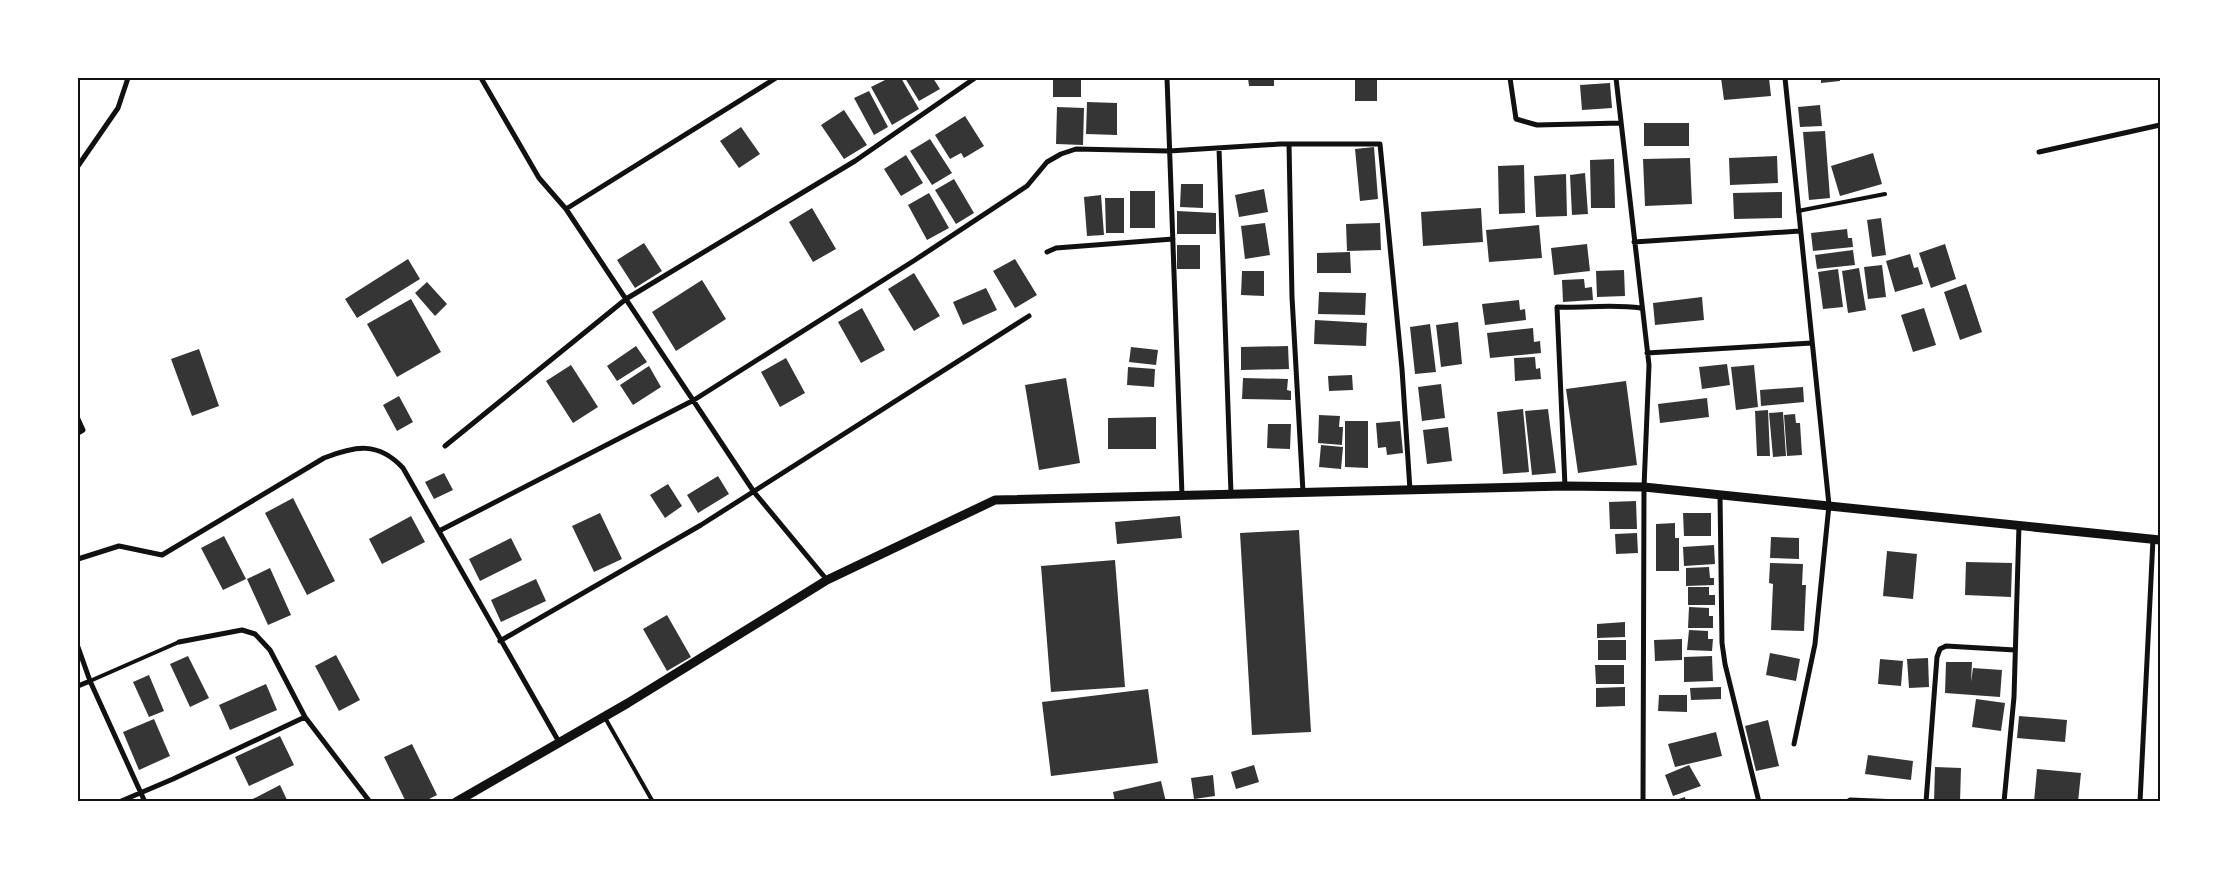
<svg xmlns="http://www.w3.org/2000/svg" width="2238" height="879" font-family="'Roboto Condensed',sans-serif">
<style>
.building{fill:#353535}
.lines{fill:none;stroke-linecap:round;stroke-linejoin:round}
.service{stroke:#111;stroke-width:4}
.minor{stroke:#111;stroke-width:5}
.tertiary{stroke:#111;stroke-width:9}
.neatline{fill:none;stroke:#111;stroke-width:2}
</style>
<rect width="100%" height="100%" fill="#fff"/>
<path class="building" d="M889 78H901L919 109 892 125 871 87Z
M905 78H933L940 89 919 101Z
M1053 78H1081V97H1053Z
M1248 78H1274V86H1249Z
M1355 78H1377V101H1355Z
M1721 78H1769L1771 96 1724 100Z
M1821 78H1840V81L1821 83Z
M1610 83 1612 108 1582 110 1580 85Z
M869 91 888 127 874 135 854 98Z
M1087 102 1117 103V135L1086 134Z
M1820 105 1822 126 1800 127 1798 107Z
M1057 107 1084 108 1083 145 1056 144Z
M844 110 867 145 844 159 821 125Z
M965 116 984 146 964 158 961 153 950 159 935 135Z
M1644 123H1689V146H1644Z
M741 127 760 154 739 168 720 141Z
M1825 131 1830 198 1809 200 1803 132Z
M930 139 952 173 932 185 910 151Z
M1374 147 1378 199 1360 201 1355 149Z
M1873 153 1882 184 1840 196 1831 166Z
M906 155 923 183 901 196 884 169Z
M1777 156 1778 183 1730 185 1729 158Z
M1690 158 1692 204 1645 206 1643 159Z
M1614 159 1615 208H1591L1590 160Z
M1524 165 1525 213 1499 214 1498 166Z
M1585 173 1588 214 1572 215 1570 175Z
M1566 174 1567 216 1536 217 1534 176Z
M954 179 974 213 956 224 935 190Z
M1181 184H1203V208L1180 207Z
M1264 189 1268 212 1239 217 1235 195Z
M1130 191H1155V228H1130Z
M1782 192V218L1734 219 1733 193Z
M929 193 949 228 927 240 908 205Z
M1101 195 1104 235 1087 236 1084 197Z
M1105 198H1124V233H1106Z
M812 208 836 249 813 262 789 222Z
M1481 208 1483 242 1423 246 1421 212Z
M1177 211 1216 213V234H1177Z
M1881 218 1886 255 1872 257 1867 220Z
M1265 223 1270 255 1245 259 1241 226Z
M1380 223 1381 250 1347 251 1346 224Z
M1539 225 1542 258 1489 262 1486 230Z
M1847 229 1848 238H1852L1853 247 1813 251 1811 233Z
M644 243 662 271 635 288 617 260Z
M1587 244 1590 271 1554 275 1551 248Z
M1945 244 1956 279 1931 288 1919 253Z
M1177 245H1200V269H1177Z
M1853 250 1855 265 1817 269 1815 255Z
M1350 252 1351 273H1317V253Z
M1910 254 1914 268 1918 267 1923 284 1895 292 1886 261Z
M408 259 420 279 357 318 345 299Z
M1015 259 1037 295 1015 308 993 271Z
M1882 265 1886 297 1868 299 1864 267Z
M1859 268 1866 310 1848 313 1842 271Z
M1838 269 1843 307 1823 309 1818 272Z
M1624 270 1625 296 1597 297 1596 271Z
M1242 271H1264V296L1241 295Z
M914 273 940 316 914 331 888 289Z
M1584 279 1585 288 1592 287 1593 300 1563 302 1562 280Z
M702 280 726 319 676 351 652 312Z
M427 282 447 304 435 316 415 293Z
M1966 284 1982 332 1960 340 1944 292Z
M986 288 997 310 963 325 953 302Z
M1319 292 1366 293 1365 315 1318 314Z
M1702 297 1704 320 1655 325 1653 303Z
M411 299 441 352 397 377 367 324Z
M1519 300 1520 310 1525 309 1526 320 1485 325 1482 304Z
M862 308 885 350 861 363 838 322Z
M1924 308 1936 345 1913 352 1901 315Z
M1315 320 1367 323 1366 346 1314 344Z
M1458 322 1462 364 1441 367 1436 325Z
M1430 324 1436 372 1415 374 1410 327Z
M1533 328 1534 342 1540 341 1541 353 1490 358 1487 333Z
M636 346 647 362 617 381 607 366Z
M1288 346 1289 369 1241 370V347Z
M1131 347 1158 350 1156 365 1129 362Z
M199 349 219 406 192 416 171 359Z
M1535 357 1536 369 1540 368 1541 379 1515 381 1514 358Z
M786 358 805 393 780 407 761 372Z
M1727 364 1730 385 1702 389 1699 367Z
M571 365 598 407 573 423 546 381Z
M1754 365 1758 407 1736 410 1731 367Z
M649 366 661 387 633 405 620 385Z
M1128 367 1155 369 1154 387 1127 385Z
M1352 375 1353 390 1329 391 1328 376Z
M1066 378 1080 463 1039 470 1025 385Z
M1243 378 1288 379 1287 390 1291 391V400L1242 399Z
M1626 381 1637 465 1578 473 1566 389Z
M1441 384 1445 418 1422 421 1418 387Z
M1803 387 1804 402 1761 406 1760 390Z
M399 396 413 422 397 431 383 405Z
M1707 398 1709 417 1660 423 1658 404Z
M1523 409 1529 472 1503 474 1497 412Z
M1548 409 1556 473 1532 475 1525 411Z
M1768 410 1770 456H1757L1755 411Z
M1783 412 1786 456 1773 457 1769 413Z
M1795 414 1796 423H1800L1802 455 1787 456 1784 415Z
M1319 415 1340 416 1339 427H1343L1342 445 1318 443Z
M1156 417V449H1108V418Z
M1345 421H1368V468L1345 467Z
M1400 421 1403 453 1387 455 1386 447 1378 448 1376 423Z
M1268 424H1291L1290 449 1267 448Z
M1448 427 1452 461 1427 464 1423 430Z
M1321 445 1343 447 1341 469 1319 467Z
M444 473 453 490 434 499 425 482Z
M718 476 729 494 698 513 687 495Z
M668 484 682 506 665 518 650 495Z
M293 498 335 581 307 595 265 513Z
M1636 501 1637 529H1610L1609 502Z
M600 513 622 559 594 572 572 526Z
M1683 513H1711V536H1684Z
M411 516 425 542 382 564 369 539Z
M1180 516 1182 538 1117 544 1115 522Z
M1675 523V538H1679V571H1656V524Z
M1299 530 1311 732 1252 735 1240 533Z
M1637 533 1638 553 1616 554 1615 534Z
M224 536 246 579 223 590 201 548Z
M1771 537 1799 538V559L1770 558Z
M511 538 522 560 480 581 469 559Z
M1714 545 1715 564 1684 566 1683 547Z
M1887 551 1917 554 1913 599 1883 596Z
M1115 560 1125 687 1051 692 1041 566Z
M1966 562 2012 563 2011 597 1965 595Z
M1770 563 1803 564 1802 585H1806L1804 631 1771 630 1773 584 1769 583Z
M1709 567 1710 578H1714V585L1686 586V568Z
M270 568 291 615 268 625 247 579Z
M536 579 546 601 501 622 491 600Z
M1688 587H1709V595H1715V605H1688Z
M1689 607 1709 608V616H1713V628H1688Z
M667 615 691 657 667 671 643 629Z
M1625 622V637L1597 638V624Z
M1689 630 1708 631V639H1713L1712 651 1687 650Z
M1682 639V660L1655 661 1654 640Z
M1598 640H1626V660H1598Z
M1770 653 1800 659 1796 681 1766 675Z
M336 655 360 700 339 711 315 666Z
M188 656 209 698 190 707 170 664Z
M1712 656 1713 681 1684 682V657Z
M1928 658 1929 687 1909 688 1907 659Z
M1880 659 1903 661 1901 686 1878 684Z
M1946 662H1972L1971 682 1973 668 2002 670 2000 697 1945 693Z
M1595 665H1624V684H1596Z
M149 675 164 711 149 717 133 682Z
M266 684 277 710 230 730 219 705Z
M1625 687V706L1596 707V688Z
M1721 687V699L1691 700 1690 688Z
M1148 689 1158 763 1051 776 1042 702Z
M1659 695H1687V712L1658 711Z
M1976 699 2005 703 2001 731 1972 727Z
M2019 716 2067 720 2065 742 2017 738Z
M154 719 170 756 139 770 123 732Z
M1768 720 1779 766 1756 771 1745 726Z
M1716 732 1722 756 1675 767 1668 744Z
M280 736 294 765 249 786 235 757Z
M412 744 437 795 423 802H406L384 757Z
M1868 755 1913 761 1911 780 1865 774Z
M1254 765 1259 782 1236 789 1231 772Z
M1689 765 1701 786 1673 796 1665 775Z
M1935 767 1961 768 1960 802H1934Z
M2037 769 2081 773 2078 802H2034Z
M1213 775 1215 796 1194 799 1191 778Z
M1161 781 1166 802H1115L1113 792Z
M280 785 288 802H247Z
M1685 797 1686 802H1672V801Z"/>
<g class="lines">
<path class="service" d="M1798 211 1885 194
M90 681 179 642
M604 716 653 802"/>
<path class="minor" d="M481 78 539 178 566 209 754 492 827 580
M1167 78 1182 495
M1510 78 1516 119 1537 125 1621 123
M1616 78 1649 365 1644 487 1643 802
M1785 78 1829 505 1815 644 1794 744
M1289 144 1292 297 1303 492
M1219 148 1231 494
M2039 152 2160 125
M78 166 118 108 128 78
M566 209 776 78
M1634 242 1800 231
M1047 252 1056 248 1173 239
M1647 353 1812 343
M78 419 83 430 78 433
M445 446 626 299 855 161 975 78
M1565 486 1557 307C1585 308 1613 304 1641 308
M1720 494 1722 643 1725 664 1759 802
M439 531 694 400 915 260 1027 186 1047 162 1061 154 1076 149 1169 151 1280 144H1380L1402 369 1410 490
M78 559 119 546 162 555 324 458C355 446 378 441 403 468L559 742
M500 641 701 525 1029 316
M179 642 242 630 255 634 270 650 305 717 370 802
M78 647 90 681 145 802
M78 686 90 681
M119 802 173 779 305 717
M1847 802 1850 800 1900 802
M1926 802 1937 657 1940 649 1946 646 2015 650
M2004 802 2014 697 2019 525
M2140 802 2153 539"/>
<path class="tertiary" d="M456 802 628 703 827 580 995 500 1565 486 1644 487 2160 540"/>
</g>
<rect width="2238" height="879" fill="none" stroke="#ffffff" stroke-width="158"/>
<rect x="79" y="79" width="2080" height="721" class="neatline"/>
</svg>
